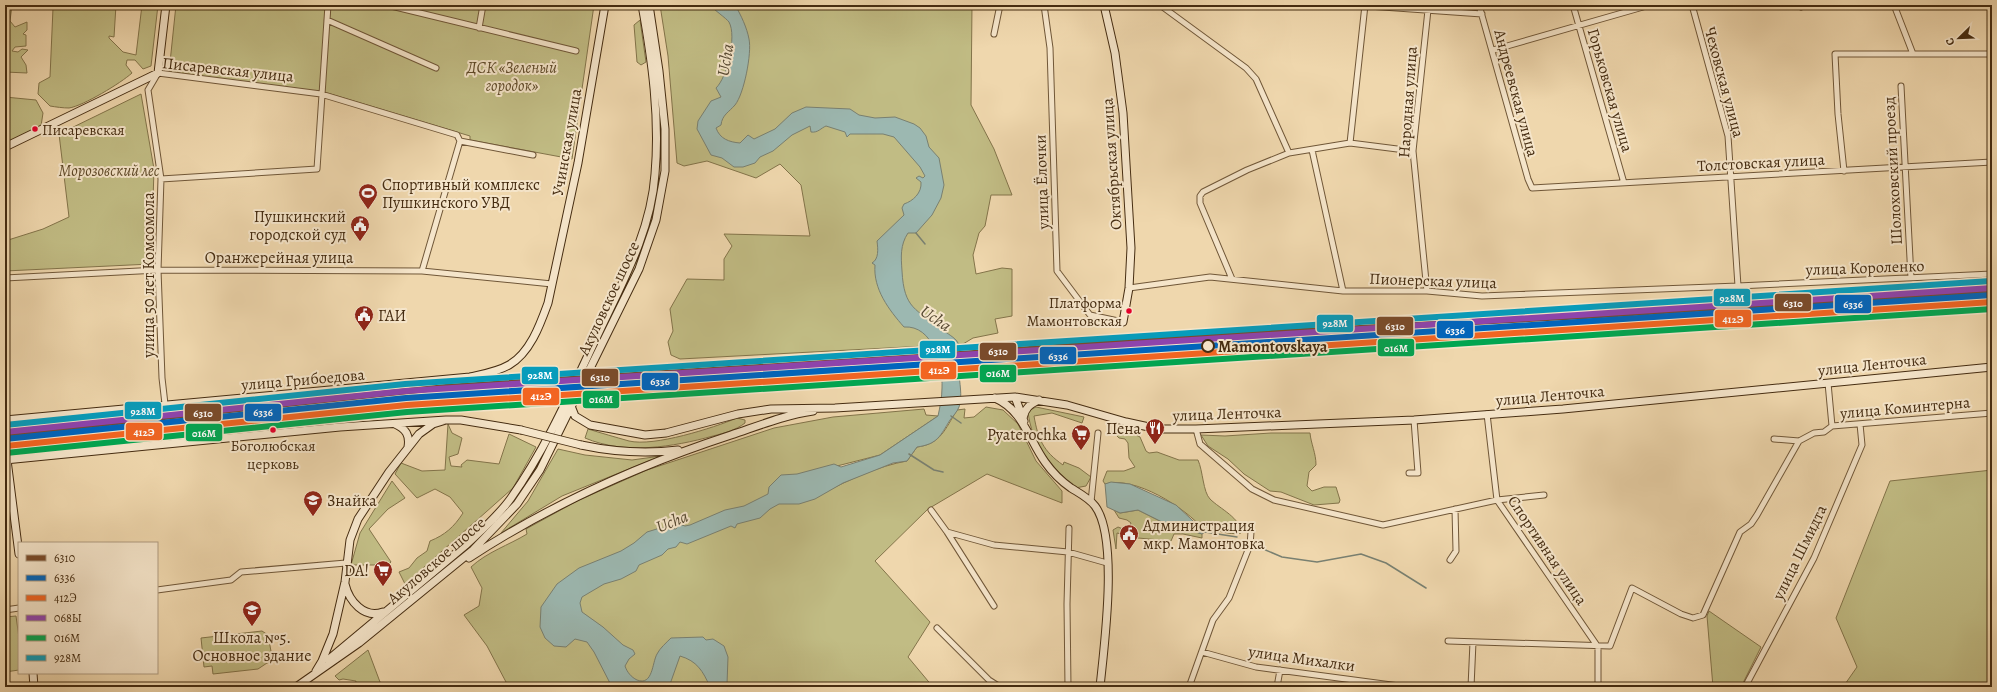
<svg xmlns="http://www.w3.org/2000/svg" width="1997" height="692" font-family="Alegreya,serif">
<style>
.green{fill:#c1bc84;stroke:#83744a}
.water{fill:#9cb8b1;stroke:#798071}
.lines{fill:none;stroke-linecap:round;stroke-linejoin:round}
.stream{stroke:#798071;stroke-width:1.5}
.street-casing{stroke:#705738;stroke-width:7}
.secondary-casing{stroke:#452c11;stroke-width:9}
.street{stroke:#f5e5ca;stroke-width:5}
.secondary{stroke:#f5e5ca;stroke-width:7}
.secondary-bridge-casing{stroke:#452c11;stroke-width:9;stroke-linecap:butt}
.secondary-bridge{stroke:#f5e5ca;stroke-width:7}
.rail-1-casing{stroke:#f5e5ca;stroke-width:9}
.rail-2-casing{stroke:#f5e5ca;stroke-width:9}
.rail-3-casing{stroke:#f5e5ca;stroke-width:9}
.rail-4-casing{stroke:#f5e5ca;stroke-width:9}
.rail-5-casing{stroke:#f5e5ca;stroke-width:9}
.rail-6-casing{stroke:#f5e5ca;stroke-width:9}
.rail-1{stroke:#7a4b2a;stroke-width:6}
.rail-2{stroke:#0065bd;stroke-width:6}
.rail-3{stroke:#f26522;stroke-width:6}
.rail-4{stroke:#8e44ad;stroke-width:6}
.rail-5{stroke:#00a651;stroke-width:6}
.rail-6{stroke:#079cbb;stroke-width:6}
.bus-dot{fill:#e4002b;stroke:#f5e5ca;stroke-width:1.5}
.stop-dot{fill:#f5e5ca;stroke:#452c11;stroke-width:2}
.labels{text-anchor:middle;stroke-width:4;stroke-linejoin:round;paint-order:stroke}
.bus-label{font-size:15px;fill:#452c11;stroke:#f5e5ca;text-anchor:start}
.park-label{font-size:16px;font-style:italic;fill:#5e4928;stroke:#f5e5ca}
.street-label{font-size:16px;fill:#452c11;stroke:#f5e5ca}
.poi-label{font-size:16px;fill:#452c11;stroke:#f5e5ca;text-anchor:start}
.stop-label{font-size:16px;font-weight:bold;fill:#452c11;stroke:#f5e5ca;text-anchor:start}
.water-label{font-size:17px;font-style:italic;fill:#564831;stroke:#f5e5ca}
.line-badge{stroke:#f5e5ca;stroke-width:1.5}
.badge-label{font-size:11px;text-anchor:middle;font-weight:bold;fill:#fff}
</style>
<rect width="100%" height="100%" fill="#efd7ad"/>
<filter id="stains"><feTurbulence type="fractalNoise" baseFrequency=".005" numOctaves="4"/><feColorMatrix values="0 0 0 0 .2 0 0 0 0 .09 0 0 0 0 .02 0 0 0 .5 -.17"/></filter>
<radialGradient id="worn" r=".72"><stop offset=".6" stop-color="#630" stop-opacity="0"/><stop offset="1" stop-color="#630" stop-opacity=".3"/></radialGradient>
<path class="green" d="M5 5H12L10 21 15 27 27 22V30L23 34 26 35V46L15 47 12 51 18 52 22 49 28 50 21 57 26 65 27 73 5 72Z
M34 5H116L114 37 109 36V38L123 52 136 55 142 5H158L151 66 143 69 135 60H127L126 65 132 73C121 83 83 106 69 108 63 108 56 107 50 106L38 94 39 83 50 77 53 8 34 9Z
M176 5H594L572 159 470 140V136L324 92 169 72Z
M660 5H972L971 105 994 149 1012 195H991L985 226 979 233 973 255 976 274 1002 268 1012 269V316L995 319 998 333 973 338 963 344 680 359 671 355 668 342 673 331 670 309 687 279 724 280V259L732 246 724 234 810 236 801 185 780 164 756 178 707 161 684 166 677 163 668 56Z
M640 20 646 62 641 65 637 62 634 25Z
M141 94 154 169 151 264 5 271V241L43 229 69 217 59 134Z
M5 97 36 100 43 113 41 126 5 143Z
M986 407 1003 410 1018 424 1036 461 1062 491V503L987 474 928 509 875 561 930 622 908 657 933 687H501L506 682 487 646 464 615 479 606 482 588 471 567C487 552 509 545 527 534L526 529 577 501 647 470 774 428 833 417 924 409 926 415 938 416 880 455 837 466 823 493C849 480 878 466 907 461L917 447C941 444 945 429 957 410L965 409 964 418 974 417Z
M1036 407 1084 417 1082 423 1052 413 1034 416C1038 439 1043 451 1063 465L1064 462 1079 468 1091 477 1086 486 1075 488C1052 467 1031 444 1028 411Z
M737 418 745 420V423C736 430 725 433 713 436 673 447 625 455 585 438L588 429C601 433 615 437 629 441 654 447 713 428 737 418Z
M448 424 452 433 462 438 458 454 449 457 451 466 462 467 461 465 467 460 499 464 509 434 536 447 513 488 405 584 399 572 409 568 417 558 427 551 430 541C445 535 454 527 463 513L450 497 435 489 417 498 395 474 401 463 422 471 445 470Z
M1119 429 1130 432 1140 437 1146 451 1149 453 1157 452 1179 460H1198C1203 471 1203 492 1210 499 1220 509 1241 518 1241 533 1228 536 1216 528 1204 530 1186 508 1134 475 1105 484L1103 481 1107 471H1124L1135 467 1129 458 1128 443 1125 439 1119 438 1115 434Z
M1271 433H1310C1311 444 1316 453 1316 465L1309 472 1307 486 1312 491 1324 487H1336L1340 500 1339 503 1314 505 1281 492 1270 491 1244 474 1228 459 1208 446 1201 435 1225 436Z
M558 449 585 455 632 460 661 456 562 496 501 533 528 501Z
M1992 470V687H1843L1857 667 1836 618 1890 481Z
M392 481 405 498 388 509 369 529 391 562 388 565H351L360 533Z
M1114 510 1120 513 1138 510 1166 524 1178 522 1189 530 1202 534V538L1183 534H1174L1171 541 1138 538 1117 533 1116 549 1113 530 1118 527 1123 529 1129 528 1131 523 1127 520 1119 518Z
M1709 611 1761 647 1741 687H1713L1707 616Z
M16 616 19 638V670L5 672V617Z
M262 631 268 635 273 662 267 663 258 669 213 674 212 666 204 667 201 638Z
M368 650 380 682 387 687H355L356 681 343 679 339 680 335 676Z"/>
<path class="water" d="M710 5H735C741 15 747 28 749 39 752 53 744 94 735 105 729 112 722 115 721 125L716 128C720 139 729 142 740 143L748 135 754 139 775 129 792 113 806 107 850 109 859 115 875 118 895 117 914 124 920 128 926 136 929 147 939 158 944 185 941 198 932 215 916 233H908C900 245 901 257 902 271 904 309 916 309 942 329 947 334 955 337 958 343 962 351 958 362 959 371 959 382 963 396 959 407 957 412 953 416 950 420 940 436 938 444 917 447L907 461 893 463 843 483 815 499 799 504H779L770 509 760 518 737 524 735 528 731 526 687 544 680 542 676 547 668 549 662 555 639 565 636 571 621 579 604 584 582 597 580 603 582 612 603 627 623 645 633 650 635 654 629 659 625 666C627 672 631 677 637 680 653 686 652 663 657 654 660 648 666 643 671 638L703 637 706 640 713 639 724 646 728 657 727 684 733 687H710C703 671 697 661 680 656L669 687H612L594 652 587 642 575 639 566 647 554 646 545 638 540 627 541 607 557 584 579 568 621 551 634 543 647 532 660 528 676 529 679 524 685 526 690 525 725 510 744 506 768 494 769 487 781 475 797 474 834 464 841 467 880 455 938 416C940 407 942 397 942 388 943 365 933 325 904 327 889 310 873 289 875 265L872 263C879 259 878 249 877 241L904 215 902 208 904 204C913 201 922 193 921 182L916 178 919 176 923 178 925 176 920 167 894 137 883 134H850L847 137 845 132 826 126C821 128 818 133 811 132L810 126 792 135 773 151 760 157 755 163 743 167H734L722 158 711 155 697 129 698 121 711 101 721 97 716 88C727 78 737 36 729 22 726 18 714 10 710 5Z
M1111 482 1130 484 1176 505 1205 532 1202 534 1189 530 1178 522 1166 524 1138 510 1120 513 1107 507 1105 484Z"/>
<g class="lines">
<path class="stream" d="M916 233 925 244
M951 416 961 423
M909 454 934 470 943 472
M1205 532 1237 537
M1256 546 1282 557 1317 562 1361 554 1386 563 1426 588"/>
<g class="street-casing">
<path id="street" d="M387 5 576 51
M554 5 558 6
M1044 5 1050 48 1057 271 1090 315 1123 322
M1160 5 1246 68 1256 79 1289 153
M1354 5 1482 14
M1479 5 1528 179 1532 188 1992 162
M1573 5 1624 183
M1692 5 1728 136 1738 286
M1800 5 1801 7
M1894 5 1913 54
M327 20 436 68
M479 28 483 5
M994 34 1000 5
M1493 50 1650 5
M1901 86 1911 278
M460 141 533 155
M1350 143 1365 5
M1312 150 1343 291
M1844 171 1838 114 1835 54H1992
M161 179 317 169 328 5
M5 278 158 270 422 271 552 284
M1232 279 1200 203V196L1203 192 1247 170 1289 153 1350 143 1413 151
M1129 288 1210 277 1343 291H1427L1482 296 1738 286 1992 274
M1427 291 1413 151 1428 10
M1828 383 1832 426
M165 404 162 378 158 270 161 179 148 90 158 73 321 94 457 135 460 141 422 271
M1487 414 1497 500 1598 647
M1196 429 1200 444 1252 489 1274 500 1383 525 1497 500 1544 495
M1774 439 1799 441 1814 433 1824 432 1832 426 1992 413
M1409 473H1418L1414 420
M1091 502 1098 433
M931 510 947 532 994 606
M947 532 994 545 1068 552 1107 563
M1450 560 1456 551 1455 509
M157 590 231 580 241 572 346 563
M5 610 19 608
M937 628 989 680 1000 687
M1448 641 1610 646 1632 588 1681 614 1693 618 1703 615 1740 532 1751 524 1757 515 1799 441
M1202 652 1256 667 1399 686
M1068 687 1067 604 1069 528
M1189 687 1213 620 1229 598 1250 545 1251 532
M1277 687 1280 670
M1471 687 1473 642
M1598 687V647
M1745 687 1814 558 1862 445 1860 424"/>
</g>
<g class="secondary-casing">
<path id="secondary" d="M1104 5 1115 53 1123 113 1131 248 1129 288 1123 322
M5 147 158 73 166 5
M1015 397 1024 421
M995 398C1023 410 1029 440 1045 462 1052 472 1061 481 1071 488 1079 493 1089 498 1095 506 1119 538 1104 647 1100 687
M571 406 575 416 590 425 645 435 666 433 738 414 771 409 835 408 1015 397 1067 405 1126 422 1158 429H1196L1414 420 1563 409 1992 367
M1023 418C1025 408 1030 404 1039 400
M5 420 470 377C483 374 497 372 509 365 530 353 540 325 548 303L578 163 605 5
M395 424C406 429 410 435 408 447
M581 445C614 452 645 454 678 450
M5 460 340 427 446 420
M7 460 19 554
M469 558C550 505 639 465 731 435 758 426 785 415 813 411
M345 584C349 601 364 619 383 612
M328 660 467 544C483 529 499 515 511 498 547 447 572 389 599 332 623 281 651 231 655 174 660 118 652 60 642 5
M316 671 322 661 333 634 345 582 350 540 358 519 389 472 419 434 433 424 446 420H461L521 430
M33 673 34 687
M296 687 359 643 473 550 517 504 540 470 639 269 656 220 665 171V129L659 71 649 5"/>
</g>
<use href="#street" class="street"/>
<use href="#secondary" class="secondary"/>
<g class="secondary-bridge-casing">
<path id="secondary-bridge" d="M521 430 581 445"/>
</g>
<use href="#secondary-bridge" class="secondary-bridge"/>
<g class="rail-1-casing">
<path id="rail-1" d="M5 434 446 387 920 357 1207 336 1586 316 1992 290"/>
</g>
<g class="rail-2-casing">
<path id="rail-2" d="M5 439 406 398 1992 295"/>
</g>
<g class="rail-3-casing">
<path id="rail-3" d="M6 446 407 405 1992 302"/>
</g>
<g class="rail-4-casing">
<path id="rail-4" d="M5 432 406 391 1992 288"/>
</g>
<g class="rail-5-casing">
<path id="rail-5" d="M6 453 407 412 1992 309"/>
</g>
<g class="rail-6-casing">
<path id="rail-6" d="M5 425 405 384 1991 281"/>
</g>
<use href="#rail-1" class="rail-1"/>
<use href="#rail-2" class="rail-2"/>
<use href="#rail-3" class="rail-3"/>
<use href="#rail-4" class="rail-4"/>
<use href="#rail-5" class="rail-5"/>
<use href="#rail-6" class="rail-6"/>
</g>
<defs>
<g id="stadium-pin" transform="scale(1)"><path d="M0 17L-7.5 6A9.5 9.5 0 1 1 7.5 6Z" fill="#8f2418" stroke="#f5e5ca"/><path d="M0-5a6.5 5 0 1 0 0 10a6.5 5 0 1 0 0-10ZM-3.5-1.8h7v3.6h-7Z" fill="#fff"/></g>
<g id="civic-pin" transform="scale(1)"><path d="M0 17L-7.5 6A9.5 9.5 0 1 1 7.5 6Z" fill="#8f2418" stroke="#f5e5ca"/><path d="M-.6-6.5H3V-4.5H.6V-3L4-1V1h2V6H-6V1h2V-1L-.6-3ZM-1.2 2.5V6h2.4V2.5Z" fill="#fff"/></g>
<g id="restaurant-pin" transform="scale(1)"><path d="M0 17L-7.5 6A9.5 9.5 0 1 1 7.5 6Z" fill="#8f2418" stroke="#f5e5ca"/><path d="M-5-6h1v4h1v-4h1v4h1v-4h1v5L-1.5 .5V6h-2V.5L-5-1ZM5-6V6H3V1.5H1.5Q1.5-4 5-6Z" fill="#fff"/></g>
<g id="supermarket-pin" transform="scale(1)"><path d="M0 17L-7.5 6A9.5 9.5 0 1 1 7.5 6Z" fill="#8f2418" stroke="#f5e5ca"/><path d="M-6-5.5h2.5l.6 2H6L4.5 2H-2.5L-4.4-4H-6ZM-1.5 3.2a1.3 1.3 0 1 0 .1 0ZM3 3.2a1.3 1.3 0 1 0 .1 0Z" fill="#fff"/></g>
<g id="school-pin" transform="scale(1)"><path d="M0 17L-7.5 6A9.5 9.5 0 1 1 7.5 6Z" fill="#8f2418" stroke="#f5e5ca"/><path d="M0-5L7-2L0 1L-7-2ZM-4 1L0 2.5L4 1V4Q0 6-4 4Z" fill="#fff"/></g>
</defs>
<g fill-rule="evenodd">
<use href="#stadium-pin" x="368" y="193"/>
<use href="#civic-pin" x="360" y="225"/>
<use href="#civic-pin" x="364" y="315"/>
<use href="#restaurant-pin" x="1155" y="428"/>
<use href="#supermarket-pin" x="1081" y="434"/>
<use href="#school-pin" x="313" y="500"/>
<use href="#civic-pin" x="1129" y="534"/>
<use href="#supermarket-pin" x="383" y="570"/>
<use href="#school-pin" x="252" y="610"/>
</g>
<g class="bus-dot">
<circle cx="35" cy="129" r="3.5"/>
<circle cx="1129" cy="311" r="3.5"/>
<circle cx="273" cy="430" r="3.5"/>
</g>
<circle class="stop-dot" cx="1208" cy="346" r="6"/>
<g class="labels">
<g class="bus-label">
<text x="42" y="135">Писаревская</text>
<text x="1122" y="308" text-anchor="end">Платформа<tspan x="1122" dy="18">Мамонтовская</tspan></text>
<text x="273" y="451" text-anchor="middle">Боголюбская<tspan x="273" dy="18">церковь</tspan></text>
</g>
<g class="park-label">
<text x="512" y="73">ДСК «Зеленый<tspan x="512" dy="18">городок»</tspan></text>
<text x="109" y="176">Морозовский лес</text>
</g>
<g class="street-label">
<text transform="translate(228 69) rotate(6)" y="6">Писаревская улица</text>
<text transform="translate(1725 82) rotate(75)" y="6">Чеховская улица</text>
<text transform="translate(1611 90) rotate(74)" y="6">Горьковская улица</text>
<text transform="translate(1517 93) rotate(75)" y="6">Андреевская улица</text>
<text transform="translate(1407 102) rotate(-86)" y="6">Народная улица</text>
<text transform="translate(566 142) rotate(-80)" y="6">Учинская улица</text>
<text transform="translate(1761 162) rotate(-3)" y="6">Толстовская улица</text>
<text transform="translate(1111 164) rotate(-94)" y="6">Октябрьская улица</text>
<text transform="translate(1892 171) rotate(-93)" y="6">Шолоховский проезд</text>
<text transform="translate(1041 182) rotate(-92)" y="6">улица Ёлочки</text>
<text x="279" y="263">Оранжерейная улица</text>
<text transform="translate(1865 267) rotate(-2)" y="6">улица Короленко</text>
<text transform="translate(148 275) rotate(-90)" y="6">улица 50 лет Комсомола</text>
<text transform="translate(1433 280) rotate(2)" y="6">Пионерская улица</text>
<text transform="translate(608 298) rotate(-65)" y="6">Акуловское шоссе</text>
<text transform="translate(1872 364) rotate(-6)" y="6">улица Ленточка</text>
<text transform="translate(303 379) rotate(-5)" y="6">улица Грибоедова</text>
<text transform="translate(1550 395) rotate(-5)" y="6">улица Ленточка</text>
<text transform="translate(1905 407) rotate(-5)" y="6">улица Коминтерна</text>
<text transform="translate(1227 413) rotate(-2)" y="6">улица Ленточка</text>
<text transform="translate(1548 550) rotate(56)" y="6">Спортивная улица</text>
<text transform="translate(1799 552) rotate(-64)" y="6">улица Шмидта</text>
<text transform="translate(436 560) rotate(-41)" y="6">Акуловское шоссе</text>
<text transform="translate(1302 658) rotate(8)" y="6">улица Михалки</text>
</g>
<g class="poi-label">
<text x="382" y="190">Спортивный комплекс<tspan x="382" dy="18">Пушкинского УВД</tspan></text>
<text x="346" y="222" text-anchor="end">Пушкинский<tspan x="346" dy="18">городской суд</tspan></text>
<text x="378" y="321">ГАИ</text>
<text x="1141" y="434" text-anchor="end">Пена</text>
<text x="1067" y="440" text-anchor="end">Pyaterochka</text>
<text x="327" y="506">Знайка</text>
<text x="1143" y="531">Администрация<tspan x="1143" dy="18">мкр. Мамонтовка</tspan></text>
<text x="369" y="576" text-anchor="end">DA!</text>
<text x="252" y="643" text-anchor="middle">Школа №5.<tspan x="252" dy="18">Основное здание</tspan></text>
</g>
<g class="stop-label">
<text x="1218" y="352">Mamontovskaya</text>
</g>
<g class="water-label">
<text transform="translate(725 60) rotate(-81)" y="6">Ucha</text>
<text transform="translate(936 318) rotate(34)" y="6">Ucha</text>
<text transform="translate(672 521) rotate(-22)" y="6">Ucha</text>
</g>
</g>
<g class="line-badge">
<rect x="1713" y="288" width="38" height="19" rx="4" fill="#079cbb"/>
<rect x="1774" y="293" width="38" height="19" rx="4" fill="#7a4b2a"/>
<rect x="1834" y="294" width="38" height="20" rx="4" fill="#0065bd"/>
<rect x="1714" y="309" width="38" height="19" rx="4" fill="#f26522"/>
<rect x="1316" y="314" width="38" height="19" rx="4" fill="#079cbb"/>
<rect x="1376" y="316" width="38" height="20" rx="4" fill="#7a4b2a"/>
<rect x="1436" y="320" width="38" height="19" rx="4" fill="#0065bd"/>
<rect x="1377" y="338" width="38" height="19" rx="4" fill="#00a651"/>
<rect x="919" y="340" width="37" height="19" rx="4" fill="#079cbb"/>
<rect x="979" y="342" width="38" height="19" rx="4" fill="#7a4b2a"/>
<rect x="1039" y="346" width="38" height="19" rx="4" fill="#0065bd"/>
<rect x="920" y="361" width="37" height="19" rx="4" fill="#f26522"/>
<rect x="979" y="364" width="38" height="19" rx="4" fill="#00a651"/>
<rect x="521" y="366" width="38" height="19" rx="4" fill="#079cbb"/>
<rect x="581" y="368" width="38" height="19" rx="4" fill="#7a4b2a"/>
<rect x="641" y="372" width="38" height="19" rx="4" fill="#0065bd"/>
<rect x="522" y="387" width="38" height="19" rx="4" fill="#f26522"/>
<rect x="582" y="390" width="38" height="19" rx="4" fill="#00a651"/>
<rect x="124" y="401" width="38" height="19" rx="4" fill="#079cbb"/>
<rect x="244" y="403" width="38" height="19" rx="4" fill="#0065bd"/>
<rect x="184" y="403" width="38" height="19" rx="4" fill="#7a4b2a"/>
<rect x="125" y="422" width="38" height="19" rx="4" fill="#f26522"/>
<rect x="185" y="423" width="38" height="19" rx="4" fill="#00a651"/>
</g>
<g class="badge-label">
<text x="1732" y="302">928М</text>
<text x="1793" y="307">6310</text>
<text x="1853" y="308">6336</text>
<text x="1733" y="323">412Э</text>
<text x="1335" y="327">928М</text>
<text x="1395" y="330">6310</text>
<text x="1455" y="334">6336</text>
<text x="1396" y="352">016М</text>
<text x="938" y="353">928М</text>
<text x="998" y="355">6310</text>
<text x="1058" y="360">6336</text>
<text x="939" y="374">412Э</text>
<text x="998" y="377">016М</text>
<text x="540" y="379">928М</text>
<text x="600" y="381">6310</text>
<text x="660" y="385">6336</text>
<text x="541" y="400">412Э</text>
<text x="601" y="403">016М</text>
<text x="143" y="415">928М</text>
<text x="263" y="416">6336</text>
<text x="203" y="417">6310</text>
<text x="144" y="436">412Э</text>
<text x="204" y="437">016М</text>
</g>
<rect width="1997" height="692" fill="none" stroke="#efd7ad" stroke-width="20"/>
<rect x="6" y="6" width="1985" height="680" fill="none" stroke="#452c11" stroke-width="2"/>
<rect x="10" y="10" width="1977" height="672" fill="none" stroke="#452c11"/>
<rect x="18" y="542" width="140" height="132" fill="#f5e5ca" stroke="#af9b80"/>
<rect x="26" y="555" width="20" height="6" fill="#7a4b2a" stroke="#af9b80"/>
<text x="54" y="562" font-size="12" fill="#452c11">6310</text>
<rect x="26" y="575" width="20" height="6" fill="#0065bd" stroke="#af9b80"/>
<text x="54" y="582" font-size="12" fill="#452c11">6336</text>
<rect x="26" y="595" width="20" height="6" fill="#f26522" stroke="#af9b80"/>
<text x="54" y="602" font-size="12" fill="#452c11">412Э</text>
<rect x="26" y="615" width="20" height="6" fill="#8e44ad" stroke="#af9b80"/>
<text x="54" y="622" font-size="12" fill="#452c11">068Ы</text>
<rect x="26" y="635" width="20" height="6" fill="#00a651" stroke="#af9b80"/>
<text x="54" y="642" font-size="12" fill="#452c11">016М</text>
<rect x="26" y="655" width="20" height="6" fill="#079cbb" stroke="#af9b80"/>
<text x="54" y="662" font-size="12" fill="#452c11">928М</text>
<g transform="translate(1959 38) rotate(247)" stroke="#f5e5ca" stroke-width="3" paint-order="stroke">
<path d="M0-3L7 15L0 10L-7 15Z" fill="#452c11"/>
<text y="-6" font-size="11" font-weight="bold" text-anchor="middle" fill="#452c11">С</text>
</g>
<rect width="100%" height="100%" filter="url(#stains)"/>
<rect width="100%" height="100%" fill="url(#worn)"/>
</svg>
